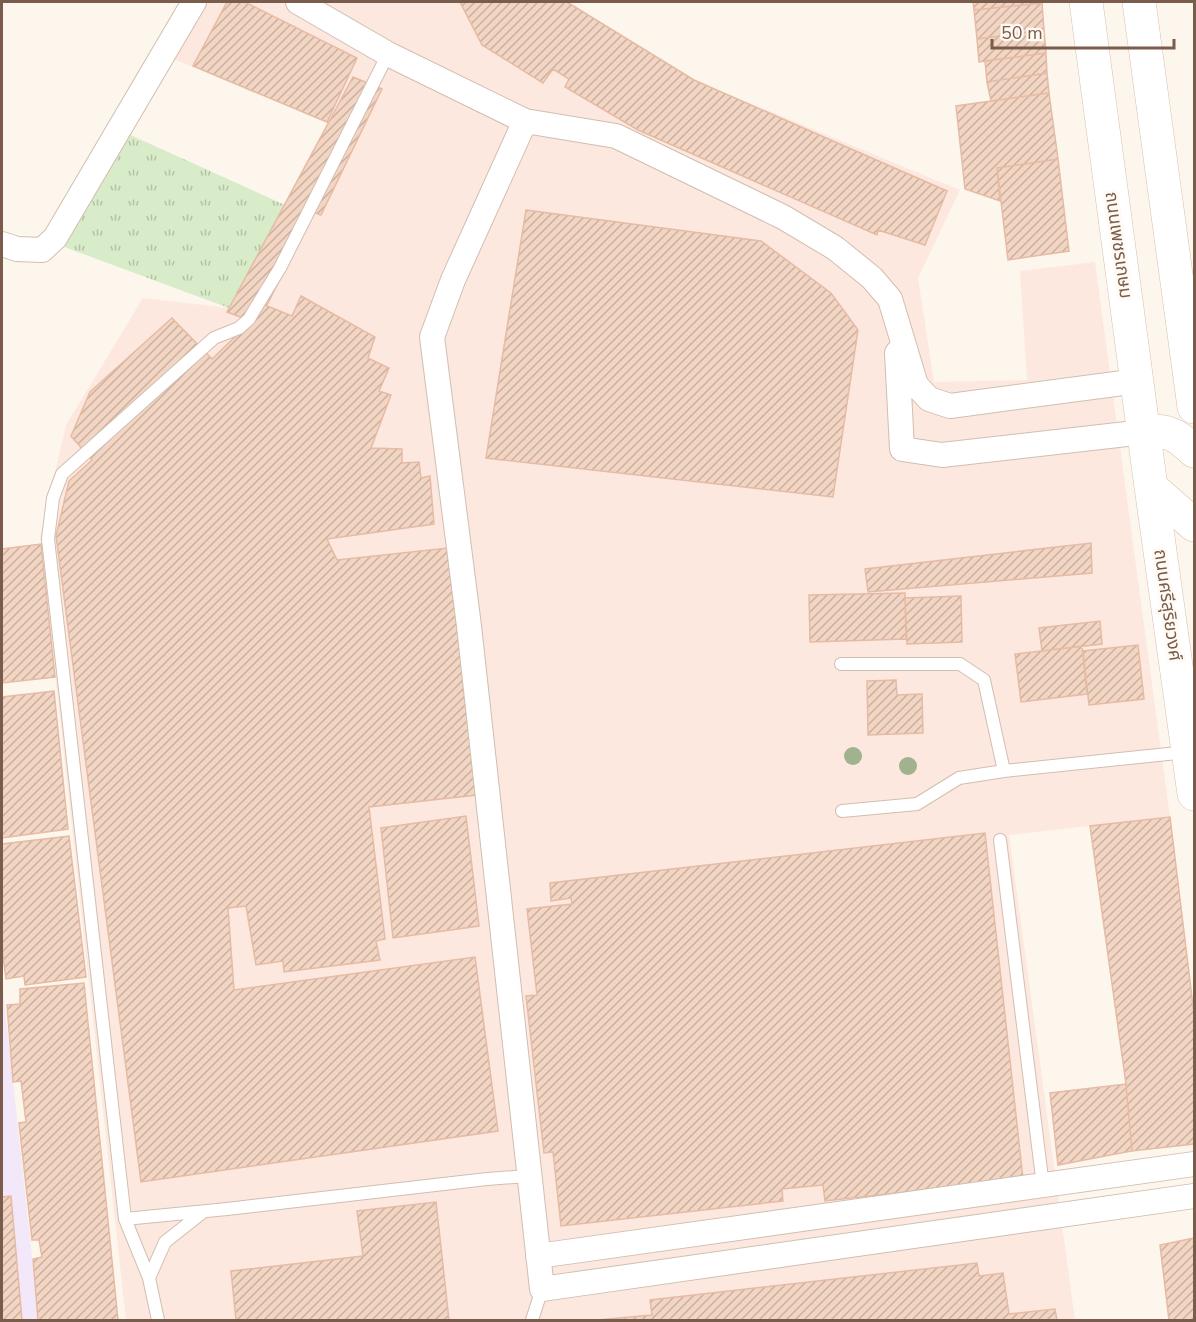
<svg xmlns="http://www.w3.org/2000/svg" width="1196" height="1322" font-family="'Nunito Sans','Noto Sans Thai',sans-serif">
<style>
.commercial{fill:#fde8e0}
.education{fill:#f3e8fa}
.grass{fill:url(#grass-tufts)}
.building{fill:url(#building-hatch);stroke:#e6bba3;stroke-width:1.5}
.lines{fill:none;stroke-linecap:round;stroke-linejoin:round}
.service-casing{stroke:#d1beb0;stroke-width:14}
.minor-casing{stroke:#d1beb0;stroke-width:26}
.secondary-casing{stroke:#d6c0b0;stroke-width:34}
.service{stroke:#fff;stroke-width:12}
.minor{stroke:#fff;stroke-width:24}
.secondary{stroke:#fff;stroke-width:33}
.tree{fill:#a0b28e}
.labels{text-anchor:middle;stroke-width:6;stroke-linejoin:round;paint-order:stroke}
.street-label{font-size:18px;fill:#7a5c4d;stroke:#fffaf3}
</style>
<defs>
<pattern id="grass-tufts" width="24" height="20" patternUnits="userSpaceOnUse" patternTransform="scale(1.5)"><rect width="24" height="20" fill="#d8ecc9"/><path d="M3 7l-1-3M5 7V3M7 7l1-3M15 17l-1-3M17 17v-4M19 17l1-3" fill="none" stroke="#b4c2a5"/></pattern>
<pattern id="building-hatch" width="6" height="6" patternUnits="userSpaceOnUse" patternTransform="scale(1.5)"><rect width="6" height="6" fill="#f3d5c3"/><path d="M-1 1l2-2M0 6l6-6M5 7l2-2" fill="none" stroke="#cab0a1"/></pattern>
</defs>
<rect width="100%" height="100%" fill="#fdf6ec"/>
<path class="commercial" d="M207 2H567L694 80 960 190 918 278 934 382 1027 380 1020 271 1095 262 1170 817 1009 835 1075 1320H126L40 537 66 425 143 298 229 308 327 123 171 58Z"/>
<path class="education" d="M2 981 39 1320H2Z"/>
<path class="grass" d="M126 133 285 205 229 308 59 245Z"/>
<path class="building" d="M227 2H245L357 58 327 122 193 66Z
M460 2H567L694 80 947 191 925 245 878 230 877 235 638 130 565 87 569 79 553 69 543 83 482 45Z
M973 2H1042V3L974 10Z
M1042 3 1044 30 977 39 974 10Z
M1044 30 1046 53 979 62 977 39Z
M1046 53 1047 73 987 82 985 61Z
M1047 73 1049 93 991 101 987 82Z
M353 77 382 89 321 215 313 212 267 305 255 301 246 319 227 312Z
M1049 93 1058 159 997 168 1000 201 965 189 956 106Z
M1058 159 1069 251 1008 260 997 168Z
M526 210 761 241 831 293 858 330 833 497 486 458Z
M301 296 375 337 368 358 389 368 379 391 391 395 371 448 402 449V463L419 462 421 478 430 476 434 524 327 539 337 560 448 548 477 795 369 807 385 939 376 941 380 960 284 972 283 961 256 965 246 906 228 908 234 990 475 957 498 1131 141 1182 56 536 69 481 92 460 71 436 90 392 172 318 212 359 239 333 255 301 292 316Z
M1091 543 1092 573 868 592 865 569Z
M41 544 55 677 2 683V549Z
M905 593 906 639 810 642 809 595Z
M961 596 962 642 907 644 905 598Z
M1100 621 1102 644 1042 651 1039 628Z
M1138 645 1144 699 1089 705 1083 651Z
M1082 646 1087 694 1021 702 1015 654Z
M896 680 897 695 922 694 923 733 868 735 867 681Z
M54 691 68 829 2 838V697Z
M466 816 479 926 393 938 381 828Z
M1170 817 1194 1014V1144L1132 1151 1126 1084 1090 826Z
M985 833 1023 1179 825 1201 823 1185 782 1189 783 1201 561 1226 553 1152 544 1153 526 996 537 995 527 909 572 904 571 898 551 901 550 883Z
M69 836 86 977 25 985 24 976 6 979 2 948V844Z
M84 983 118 1320H38L33 1259 42 1257 39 1240H32L19 1123 26 1122 21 1081 13 1082 7 1005 20 1004V989Z
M1126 1084 1132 1151 1058 1165 1050 1093Z
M11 1196 22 1320H2V1197Z
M436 1202 449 1320H236L231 1271 363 1256 357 1211Z
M1194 1238V1320H1169L1160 1245Z
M977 1263 979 1276 1003 1273 1009 1314 1055 1309 1057 1320H597L652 1315 650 1300Z"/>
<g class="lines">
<g class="service-casing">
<path id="service" d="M841 664H960L984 680 1004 771
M842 811 917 804 959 778 1004 771 1187 752
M1000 840 1043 1186
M125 1219 48 539 53 498 62 474 214 338 239 328 249 319 255 309 280 268 388 54
M149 1278 165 1242 203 1212
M158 1320 149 1278 125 1219 227 1209 487 1179 529 1176
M532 1320 542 1289"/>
</g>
<g class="minor-casing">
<path id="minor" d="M298 2 388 54 525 121 616 136 783 217 835 248 872 278 890 299 916 385 929 399 950 406 1138 381
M525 121 453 280 432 337 469 626 542 1289 1194 1196
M2 244 17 249 42 250 55 238 194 2
M897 353 902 449 942 455 1144 432
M538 1256 1194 1164"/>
</g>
<g class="secondary-casing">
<path id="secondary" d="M1086 2 1151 487 1194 794
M1139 2 1194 407
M1144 432C1168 429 1177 435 1194 451
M1151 487 1194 525"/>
</g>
<use href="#service" class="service"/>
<use href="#minor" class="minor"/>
<use href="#secondary" class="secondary"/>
</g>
<g class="tree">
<circle cx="853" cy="756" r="9"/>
<circle cx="908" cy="766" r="9"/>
</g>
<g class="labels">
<g class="street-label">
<text transform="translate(1119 245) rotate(82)" y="6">ถนนเพชรเกษม</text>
<text transform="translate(1168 605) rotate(82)" y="6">ถนนศรีสุริยวงศ์</text>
</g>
</g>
<rect width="1196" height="1322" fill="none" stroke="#7a5c4d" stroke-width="6"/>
<path d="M992 39v9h182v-9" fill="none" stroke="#7a5c4d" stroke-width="3"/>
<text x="1001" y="39" font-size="18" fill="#7a5c4d" stroke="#fffaf3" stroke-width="4.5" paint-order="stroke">50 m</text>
</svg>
